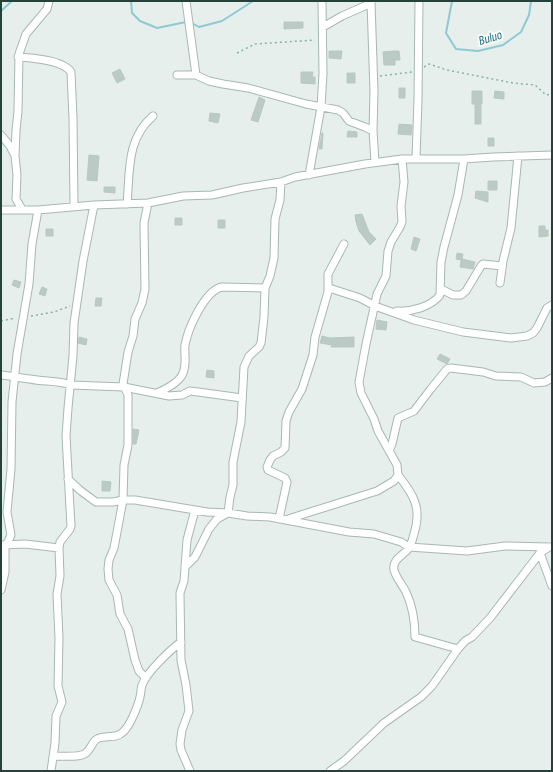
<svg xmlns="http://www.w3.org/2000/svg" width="553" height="772" font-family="'Sofia Sans Condensed',sans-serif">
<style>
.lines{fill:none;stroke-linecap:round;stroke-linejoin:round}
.stream{stroke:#8ec9d4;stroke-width:2}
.building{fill:#bbcac4;stroke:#b8c9c2}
.minor-casing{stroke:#a8b8b2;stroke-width:9}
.path{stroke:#86b3a5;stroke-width:1.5;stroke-dasharray:2 3;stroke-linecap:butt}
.minor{stroke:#fff;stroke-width:7}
.labels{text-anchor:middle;stroke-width:4;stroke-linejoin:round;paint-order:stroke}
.water-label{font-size:13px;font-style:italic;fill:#1c6f80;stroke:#f7fbf9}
</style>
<rect width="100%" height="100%" fill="#e6efeb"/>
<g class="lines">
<path class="stream" d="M131 1 132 13 140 21 157 28 186 22
M452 1 446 33 456 49 478 51 503 45 521 32 529 15 531 1
M1 11 12 1
M190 22 199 27 222 21 253 1"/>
</g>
<path class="building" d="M284 22H303V28L284 29Z
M329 51H342L341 59 329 58Z
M393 51H399L400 60H395V65H384L383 52Z
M120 69 125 79 117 83 112 73Z
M301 72H313L312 77H315V84L301 83Z
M347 73H355V83H347Z
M399 88H405V98H399Z
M472 91H482V104H481V124H475V104H472Z
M495 91 504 92V99L494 98Z
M259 97 265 100 258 122 251 120Z
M210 113 220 114 218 123 209 121Z
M399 124 412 125 411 135 398 134Z
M348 131 357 132V137H347Z
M322 133H323L322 149H319Z
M488 138H494V146H488Z
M89 155 99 156 97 181 87 180Z
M488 181H497V190H488Z
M104 187H115V193L104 192Z
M476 191 488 192V202L475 198Z
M362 214 369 232 376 239 370 245 359 231 356 222 355 215Z
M175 218H182V225H175Z
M218 220H225V228H218Z
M539 226H545V230H548V236L539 237Z
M46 229H53V236H46Z
M414 237 420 239 416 251 411 249Z
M457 253 463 254 462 259 475 262 473 269 460 267 461 260 456 259Z
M14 280 21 282 19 288 12 285Z
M42 287 47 289 45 296 39 294Z
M96 298H102L101 306H95Z
M377 320 387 322 386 330 376 329Z
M322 336 330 338 354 337V347H331L332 345 320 343Z
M79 337 87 339 86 345 78 343Z
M440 354 450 359 447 364 437 359Z
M207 370 214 371V378L206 377Z
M133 429 139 430 136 444H133Z
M102 481 111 482 110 491H102Z"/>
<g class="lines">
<g class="minor-casing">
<path id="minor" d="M186 1 196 75
M371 2 374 92 373 131 375 162
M323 27 342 16 367 5 372 1
M18 57C32 58 63 60 71 72L73 118 74 206
M177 75H196L209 81 223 84 248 88 306 104 338 110 343 113 349 121 365 127 373 131
M1 135 10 146 14 154
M416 158 418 99 419 1
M309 175 321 107 323 74 322 1
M127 204C130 172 126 139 153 116
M22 209 16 199 17 175 15 156 16 130 18 111 19 54 26 34 47 9 49 1
M1 210H38L94 205 148 203 183 196 212 195 243 188 281 182 295 177 365 164 402 159H464L493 157 552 155
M500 283 503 261 511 228 518 156
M329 288 360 298 375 306 414 320 463 332 511 338 527 336 533 333 537 328 547 308 552 305
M441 289 453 295H461L466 291 481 266 483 264 502 266
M397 311C411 312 431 307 440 295L441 262 444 247 458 195 464 159
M1 375C11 376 20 378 30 379 44 382 57 380 71 385L124 387 169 396 182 395 190 391 198 392 242 398
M157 393C166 389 180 382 183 373 187 364 184 354 185 345 188 329 204 291 222 287L265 288
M389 451 392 444 398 418 414 411 430 390 447 369 451 368 483 372 496 376 521 377 534 383 545 382 552 378
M398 475C414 495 422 508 414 534 413 539 411 544 409 548 403 556 392 559 394 570 396 578 402 584 406 592 412 605 415 622 415 637L458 649
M68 479 81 491 96 502H113L123 500H135L207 512 228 513 247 516 270 517 349 532 374 534 401 542 409 547 467 551 505 546 548 547
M279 519 287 482 285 478 268 470 267 467 270 460 273 456 281 452 285 448 286 421 289 412 302 389 313 355 315 337 328 292V274L344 244
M288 519 377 491 394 481 398 475 397 465 378 431 374 419 361 393 359 382 366 344 377 294 386 276 388 251 391 242 400 227 402 222 401 206 404 182 402 159
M3 545 25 544 59 548
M540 553 552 586
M185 567 195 557 209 529 217 519 228 513 230 497 233 485V462L241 422 244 367 249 356 259 347 261 343 264 317 265 288 270 276 274 258 275 219 280 200 281 182
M1 590 5 572V548L11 535 7 512 11 469 12 402 17 354 29 284 32 244 38 210
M146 678 139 671 135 660 128 629 120 614 117 595 109 580 108 569 109 560 114 548 123 500 124 465 128 445V395L123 384 128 352 133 336 135 319 142 303 145 289 144 223 148 203
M53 756C61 756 80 758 86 753 91 749 92 742 97 739 105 734 115 740 123 732 130 726 138 706 140 697 141 693 141 688 142 685 147 672 170 650 181 642
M51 771 55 743 56 716 62 702 58 686 59 638 57 594 60 576 59 548 60 542 70 529 71 526 66 436 68 408 73 356 74 323 83 261 94 205
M190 771 181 750 180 744 182 730 189 711 186 685 181 660 180 593 184 581 187 540 195 510
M330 771 344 761 384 723 421 697 432 686 458 649 465 641 472 637 490 618 540 553 549 547"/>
</g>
<path class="path" d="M237 53 255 44 315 40
M424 67 429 64 447 70 513 83 535 85 546 95 552 94
M380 76 412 72
M31 316 54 312 70 306
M1 321 15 318"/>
<use href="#minor" class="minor"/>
</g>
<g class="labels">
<g class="water-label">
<text transform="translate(490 37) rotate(-17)" y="5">Buluo</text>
</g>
</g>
<rect width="553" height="772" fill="none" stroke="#24423a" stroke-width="4"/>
</svg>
